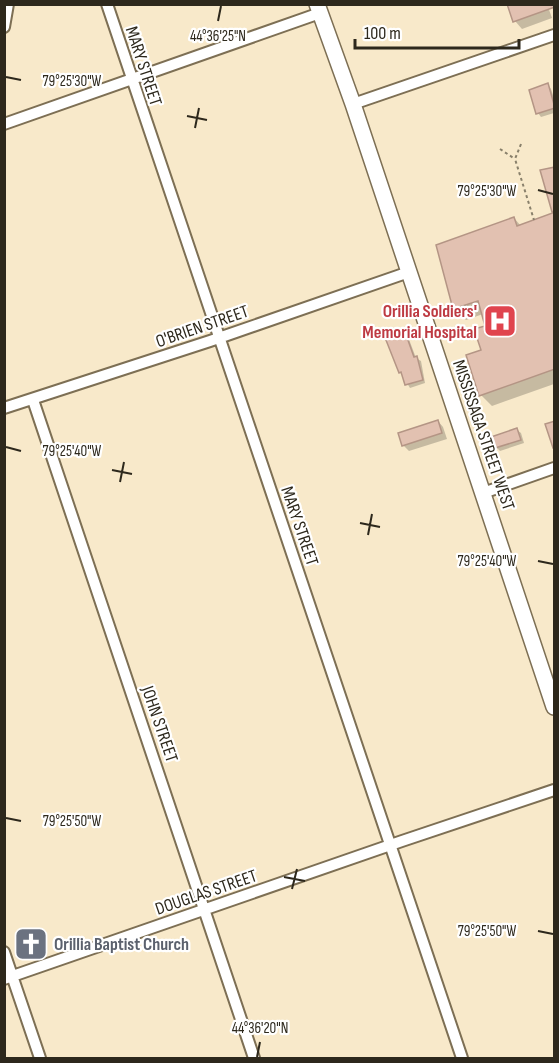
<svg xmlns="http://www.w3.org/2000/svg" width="559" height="1063" font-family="'Sofia Sans Condensed',sans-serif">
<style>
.shadow{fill:#0003}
.building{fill:#e2c1b1;stroke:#b49585;stroke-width:1.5}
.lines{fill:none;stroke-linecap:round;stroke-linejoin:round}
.street-casing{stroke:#7d6f54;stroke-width:14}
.secondary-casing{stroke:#7d6f54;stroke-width:18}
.path{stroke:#89806b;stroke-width:2;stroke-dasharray:3 3;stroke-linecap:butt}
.street{stroke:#fff;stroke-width:10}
.secondary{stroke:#fff;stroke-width:15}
.ticks{fill:none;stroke:#2d281c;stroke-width:2}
.labels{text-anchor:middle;stroke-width:4.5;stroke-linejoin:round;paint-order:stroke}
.street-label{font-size:18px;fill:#2d281c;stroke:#fff}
.health-label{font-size:18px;font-weight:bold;fill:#be3a42;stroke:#fff;text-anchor:end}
.worship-label{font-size:18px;font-weight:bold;fill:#5b616d;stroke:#fff;text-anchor:start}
.ticks-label{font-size:15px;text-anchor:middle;fill:#2d281c;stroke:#fff;stroke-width:4.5;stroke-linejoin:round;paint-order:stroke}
</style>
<rect width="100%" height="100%" fill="#f8e9ca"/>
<path class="shadow" d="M547 4 552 18 522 29 515 21Z
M548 85 551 89 554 98V113L541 117 538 113Z
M554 168V384L492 406 481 395 487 327 483 314 466 320 454 308 514 218 521 226 554 213 542 171Z
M404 331 407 334 416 358 421 361 425 383 410 388 400 372Z
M438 421 443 427 447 439 409 451 403 445Z
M517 430 521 433 524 443 500 451 496 447Z"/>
<path class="building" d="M507 4H555V7L513 22Z
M548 83 555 108 536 114 529 90Z
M555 167V211L552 212 540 170Z
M555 212V369L479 396 466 355 481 350 474 329 485 326 478 301 453 309 436 245 514 217 517 226Z
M404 329 414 357 417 356 423 380 405 385 401 372 399 373 384 335Z
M438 420 442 433 402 446 398 433Z
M555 421V447L553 448 545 424Z
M517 428 521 440 495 448 491 437Z"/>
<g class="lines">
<g class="street-casing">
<path id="street" d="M107 4 462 1058
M4 27 8 4
M353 104 554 35
M4 124 320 13
M33 400 254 1058
M4 408 210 341 409 272
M483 493 554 468
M4 952 40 1058
M4 979 402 841 554 790"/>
</g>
<g class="secondary-casing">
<path id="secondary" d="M317 4 353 104 554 707"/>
</g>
<path class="path" d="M521 144 515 159 534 220
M500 149 515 159"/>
<use href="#street" class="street"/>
<use href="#secondary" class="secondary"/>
</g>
<path class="ticks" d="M218 21 221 6M6 77 21 80M187 116 207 120M195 128 199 108M538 190 553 194M6 447 21 451M112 470 132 474M120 482 124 462M360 523 380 527M368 535 372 514M538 561 553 564M6 818 21 821M284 877 305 881M292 889 297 869M538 931 553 934M257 1057 260 1042"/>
<defs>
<g id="hospital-square" transform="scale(1.725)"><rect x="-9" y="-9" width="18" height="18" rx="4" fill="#e0444e" stroke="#fff"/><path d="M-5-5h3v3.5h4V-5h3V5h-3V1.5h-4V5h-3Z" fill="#fff"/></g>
<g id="church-square" transform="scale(1.725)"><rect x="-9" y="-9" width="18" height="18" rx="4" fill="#6b7280" stroke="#fff"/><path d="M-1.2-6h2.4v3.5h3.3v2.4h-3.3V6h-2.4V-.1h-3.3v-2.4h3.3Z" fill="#fff"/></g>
</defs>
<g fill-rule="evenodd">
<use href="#hospital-square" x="500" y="321"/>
<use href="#church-square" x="31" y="944"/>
</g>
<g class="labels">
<g class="street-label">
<text transform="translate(144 66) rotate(72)" y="6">MARY STREET</text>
<text transform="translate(202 326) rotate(-19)" y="6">O'BRIEN STREET</text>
<text transform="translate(484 435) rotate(71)" y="6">MISSISSAGA STREET WEST</text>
<text transform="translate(300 526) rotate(71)" y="6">MARY STREET</text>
<text transform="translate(160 724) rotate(71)" y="6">JOHN STREET</text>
<text transform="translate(206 892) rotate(-19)" y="6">DOUGLAS STREET</text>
</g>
<g class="health-label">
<text x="477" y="317">Orillia Soldiers'<tspan x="477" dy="21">Memorial Hospital</tspan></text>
</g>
<g class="worship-label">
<text x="54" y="950">Orillia Baptist Church</text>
</g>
</g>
<g class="ticks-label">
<text x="218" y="41">44°36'25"N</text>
<text x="72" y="86">79°25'30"W</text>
<text x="487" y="196">79°25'30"W</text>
<text x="72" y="456">79°25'40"W</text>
<text x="487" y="566">79°25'40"W</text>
<text x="72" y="826">79°25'50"W</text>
<text x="487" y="936">79°25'50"W</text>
<text x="260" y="1033">44°36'20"N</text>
</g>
<rect width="559" height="1063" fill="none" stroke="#2d281c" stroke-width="12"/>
<path d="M355 39v9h164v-9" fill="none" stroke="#2d281c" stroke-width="3"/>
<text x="364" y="39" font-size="18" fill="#2d281c" stroke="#ffffff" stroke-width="4.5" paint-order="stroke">100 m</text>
</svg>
